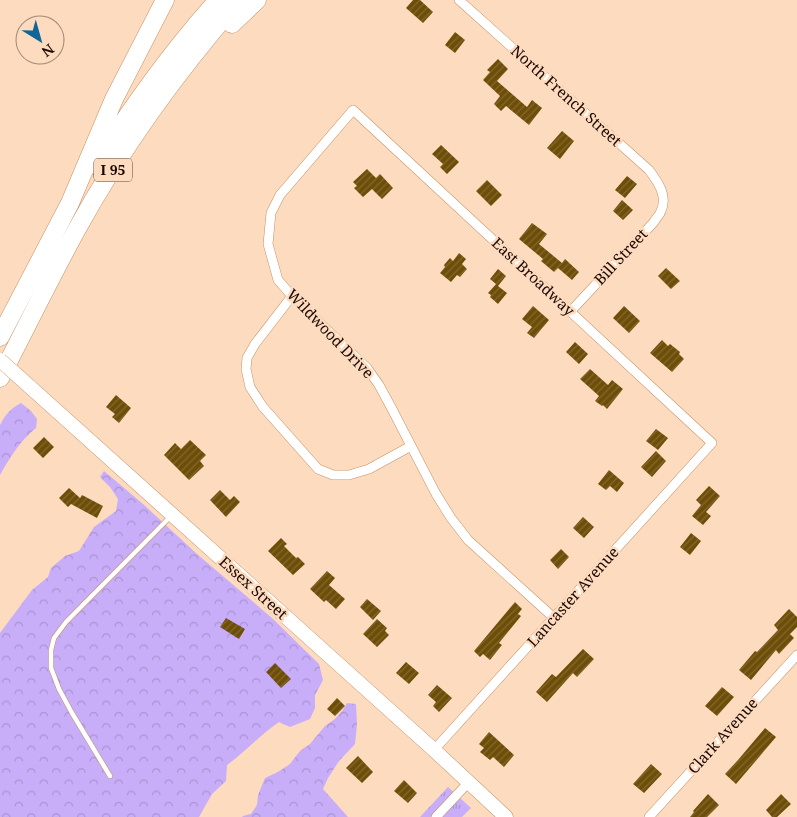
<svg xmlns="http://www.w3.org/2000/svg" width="797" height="817" font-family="'Noto Serif',serif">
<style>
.grass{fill:url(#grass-tufts)}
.forest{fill:url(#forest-crowns)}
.building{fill:url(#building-hatch)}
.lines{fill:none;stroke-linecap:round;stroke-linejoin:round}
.lane-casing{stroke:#c69063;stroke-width:5.5}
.street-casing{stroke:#c69063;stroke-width:10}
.secondary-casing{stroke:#c69063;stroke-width:15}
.highway-casing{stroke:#c69063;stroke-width:19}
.lane{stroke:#fff;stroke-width:4.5}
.street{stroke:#fff;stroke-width:9}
.secondary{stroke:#fff;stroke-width:14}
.highway{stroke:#fff;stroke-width:18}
.secondary-bridge-casing{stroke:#c69063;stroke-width:15;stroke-linecap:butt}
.secondary-bridge{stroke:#fff;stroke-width:14}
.labels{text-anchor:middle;stroke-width:5;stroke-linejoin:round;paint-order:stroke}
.shield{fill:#fddbbf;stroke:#5f4739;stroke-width:1}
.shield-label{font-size:14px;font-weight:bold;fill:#1b0800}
.street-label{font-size:15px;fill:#1b0800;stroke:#fddbbf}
</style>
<defs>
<pattern id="grass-tufts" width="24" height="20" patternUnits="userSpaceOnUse" patternTransform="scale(1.25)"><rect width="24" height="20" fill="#c8adf8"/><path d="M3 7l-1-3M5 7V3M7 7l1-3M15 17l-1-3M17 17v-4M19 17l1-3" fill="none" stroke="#ab93d3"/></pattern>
<pattern id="forest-crowns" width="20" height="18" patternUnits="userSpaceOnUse" patternTransform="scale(1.25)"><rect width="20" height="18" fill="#c8adf8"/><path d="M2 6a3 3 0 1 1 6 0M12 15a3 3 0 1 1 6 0" fill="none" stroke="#ab93d3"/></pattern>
<pattern id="building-hatch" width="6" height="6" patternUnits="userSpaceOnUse" patternTransform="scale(1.25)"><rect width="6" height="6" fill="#6e4e07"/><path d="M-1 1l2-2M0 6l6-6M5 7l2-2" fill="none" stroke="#816832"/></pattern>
</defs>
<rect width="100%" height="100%" fill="#fddbbf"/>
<path class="grass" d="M448 787 471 808 462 817H420Z"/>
<path class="forest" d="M21 403 31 411 37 419 36 428C20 441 10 457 0 475V425C5 415 11 408 21 403Z
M104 471 143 504 197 554 272 618 319 664 323 680 315 695V708L310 719 290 727 279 722C260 735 245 752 227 765L226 781 212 794 199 817H0V633L32 590 48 577 51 568 65 556 79 551 94 527 116 511 118 499 110 487 100 477Z
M347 703 356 704 357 724 355 744 339 761 328 778 323 789 348 817H242L243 816 251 814 257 805 258 795 265 778 278 772 290 764 300 751 310 744 325 726 335 719 343 710Z"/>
<path class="building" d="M413 0H420L433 12 423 23 406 8Z
M455 32 465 40 455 53 445 45Z
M498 59 508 69 497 81 527 107 532 100 542 108 529 125 506 106 501 111 494 104 500 96 483 80 490 72 487 70Z
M562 131 574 141 560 159 547 148Z
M441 145 459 162 447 174 440 167 443 164 432 154Z
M367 169 376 178 380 174 393 188 382 199 372 189 363 197 354 188 357 186 353 182Z
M627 176 637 184 625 198 615 190Z
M487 180 502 195 491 206 476 191Z
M622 200 633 210 623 220 613 211Z
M532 223 547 234 539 244 562 263 565 259 579 272 572 280 558 268 554 272 541 261 543 259 519 239Z
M459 253 466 259 462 264 467 269 460 277 457 275 451 282 440 273 445 267 444 265 450 258 453 261Z
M666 268 680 281 671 289 658 276Z
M498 269 506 276 498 286 507 293 498 304 490 297 491 295 488 293 496 284 490 279Z
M533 306 549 320 534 338 527 333 532 327 522 319Z
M624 306 640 321 629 333 613 318Z
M662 340 668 346 670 344 680 352 679 354 684 359 672 372 650 353Z
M575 342 588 354 579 364 566 352Z
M590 369 608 385 612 380 623 389 607 409 603 405 602 406 595 401 599 396 580 379Z
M116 395 131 408 119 423 112 417 115 414 106 407Z
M656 429 668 438 658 450 646 441Z
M44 437 54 447 43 458 33 448Z
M190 440 206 455 200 461 204 466 189 480 164 455 175 443 181 449Z
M656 451 666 461 652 477 641 467Z
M609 470 624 483 617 492 610 486 606 490 598 484Z
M709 486 720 496 706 512 711 516 703 525 692 516 701 505 696 500Z
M69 488 80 498 82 495 103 506 97 518 71 504 68 507 59 498Z
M220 490 230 500 234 496 240 502 226 517 210 500Z
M583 517 594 527 584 538 573 528Z
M691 533 701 541 690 555 680 547Z
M281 538 287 544 284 546 296 558 298 557 305 564 293 575 268 551Z
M561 549 569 557 558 569 550 560Z
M327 571 335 578 329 585 345 599 336 609 326 600 324 602 310 589Z
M367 599 381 611 373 620 360 607Z
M515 602 522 609 518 614 521 616 499 643 502 645 490 660 483 654 480 657 474 651Z
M789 609 797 617V627L790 634 794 638 779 654 776 650 751 680 739 670 755 651 757 652 778 630 774 625Z
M226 618 245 629 239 639 220 627Z
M377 619 387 628 385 631 389 635 377 647 363 634Z
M583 649 594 659 577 677 573 673 547 702 536 692 552 674 556 677Z
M406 662 419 673 409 684 396 673Z
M275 663 291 679 281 688 266 672Z
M437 685 452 698 439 712 433 706 436 702 428 695Z
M722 687 734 697 717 716 705 706Z
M337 698 345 706 335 716 327 709Z
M765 728 776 737 754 763 736 784 725 774 738 760Z
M489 732 514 755 504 767 493 757 490 760 480 752 484 748 479 744Z
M358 756 373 772 362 783 346 768Z
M651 764 662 774 644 793 633 784Z
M404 780 417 793 408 803 394 791Z
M708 794 719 805 707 817H690L694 812 693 811Z
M781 794 791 804 777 817H772L766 810Z"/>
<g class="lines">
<g class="lane-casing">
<path id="lane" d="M110 776 72 713 59 689 51 668V650L54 638 66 622 171 516"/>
</g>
<g class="street-casing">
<path id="street" d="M459 0 649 170C658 182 668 196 661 211 660 215 656 218 654 222L570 312
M292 296 255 344 247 358 246 369 250 387 263 407 318 469 333 475H349L369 469 411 446
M434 750 712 443 353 110 280 195 271 213 268 244 278 280 292 296 367 368 379 385 392 409 436 494 451 518 468 540 554 618
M436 817 468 783
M649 817 797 655"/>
</g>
<g class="secondary-casing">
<path id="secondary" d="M29 386 434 750 506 817"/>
</g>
<g class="highway-casing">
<path id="highway" d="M232 24 257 0
M95 165C132 107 172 51 218 0
M0 337 70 203 114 99 165 0
M0 378C26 328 50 278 77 229 122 147 178 70 239 0"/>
</g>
<use href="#lane" class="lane"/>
<use href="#street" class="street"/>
<use href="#secondary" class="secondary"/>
<use href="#highway" class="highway"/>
<g class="secondary-bridge-casing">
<path id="secondary-bridge" d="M0 360 29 386"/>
</g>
<use href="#secondary-bridge" class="secondary-bridge"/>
</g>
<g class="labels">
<rect class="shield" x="94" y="158.5" width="38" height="23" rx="4"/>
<g class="shield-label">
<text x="113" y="175">I 95</text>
</g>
<g class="street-label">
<text transform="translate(566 96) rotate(42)" y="5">North French Street</text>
<text transform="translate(621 257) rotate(-47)" y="5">Bill Street</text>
<text transform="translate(533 277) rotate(43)" y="5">East Broadway</text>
<text transform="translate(330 334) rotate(46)" y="5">Wildwood Drive</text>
<text transform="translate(253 588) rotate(42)" y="5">Essex Street</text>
<text transform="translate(573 597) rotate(-48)" y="5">Lancaster Avenue</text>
<text transform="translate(723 736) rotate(-48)" y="5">Clark Avenue</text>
</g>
</g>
<g transform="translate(40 40) rotate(143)"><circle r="24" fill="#fddbbf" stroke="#a38773"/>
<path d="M0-4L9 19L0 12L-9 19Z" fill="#0f6697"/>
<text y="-8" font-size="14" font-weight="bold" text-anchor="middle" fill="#1b0800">N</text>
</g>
</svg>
